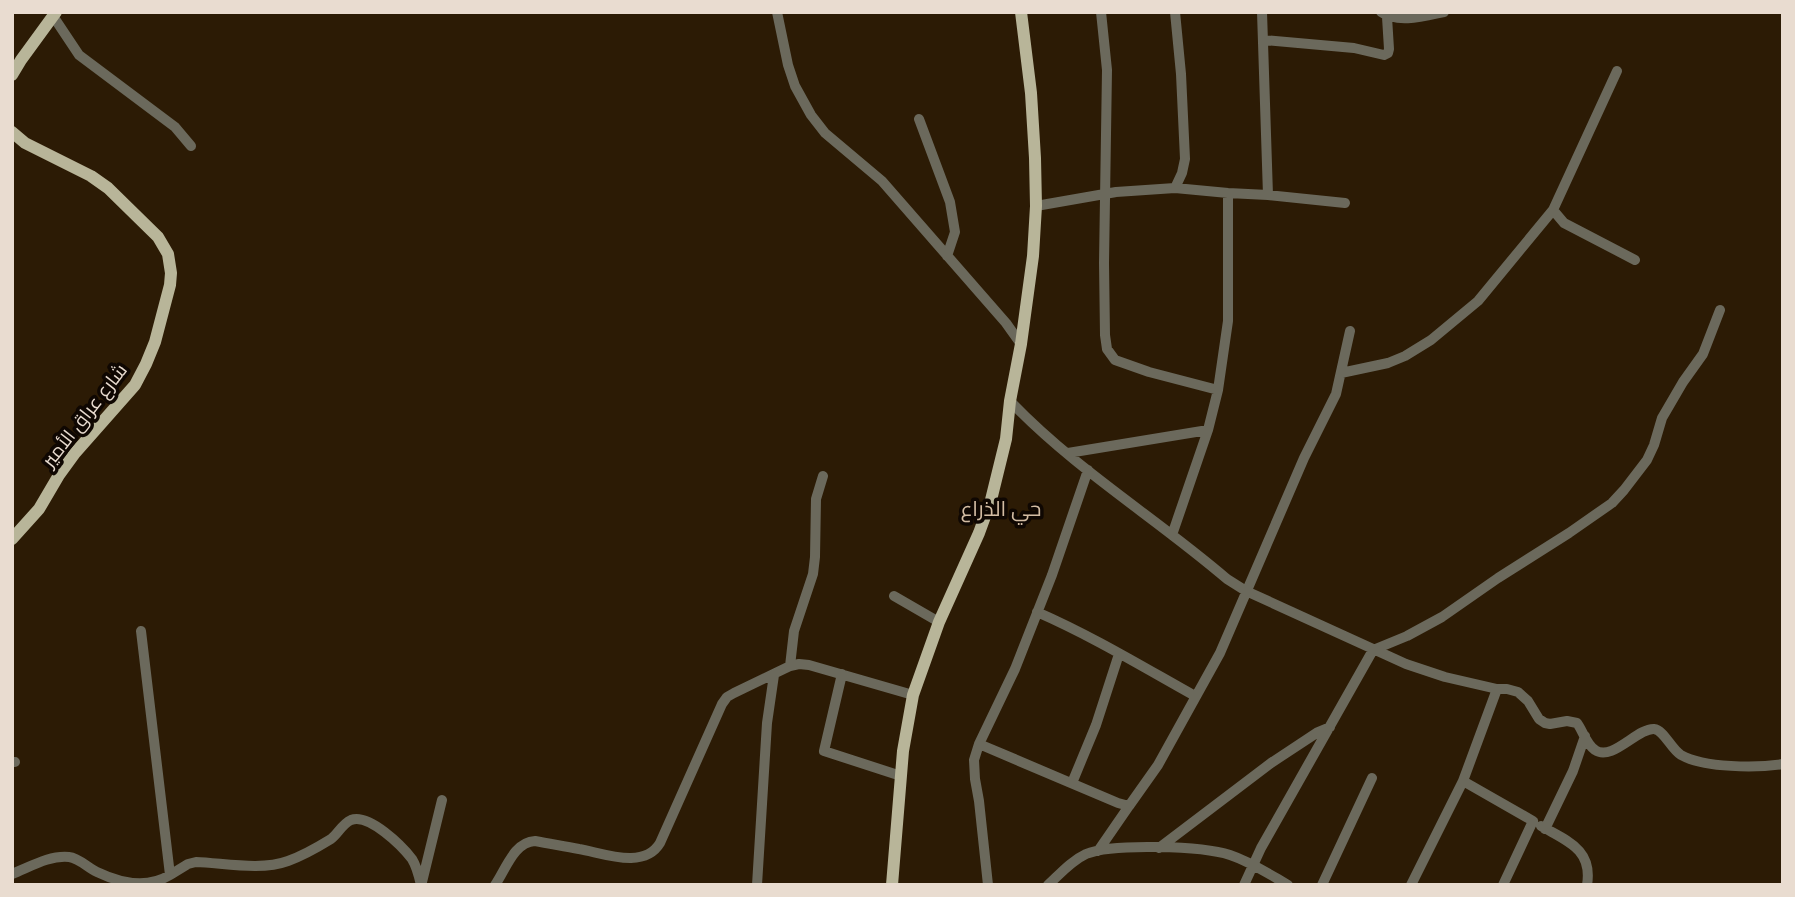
<svg xmlns="http://www.w3.org/2000/svg" width="1795" height="897" font-family="Karla,Cairo,sans-serif">
<style>
.lines{fill:none;stroke-linecap:round;stroke-linejoin:round}
.minor{stroke:#6b695c;stroke-width:10}
.major{stroke:#b8b599;stroke-width:12}
.labels{text-anchor:middle;stroke-width:7;stroke-linejoin:round;paint-order:stroke}
.street-label{font-size:19px;fill:#e9dcd0;stroke:#0f0702}
.neighbourhood-label{font-size:21px;fill:#d3bca3;stroke:#0f0702}
</style>
<rect width="100%" height="100%" fill="#2c1b05"/>
<g class="lines">
<path class="minor" d="M777 12 788 65 795 86 811 115 825 133 882 181 1006 323 1021 344
M1101 12 1107 70 1104 263 1105 335 1107 349 1115 360 1149 372 1218 390
M1262 12 1268 195
M1381 12C1398 24 1425 16 1444 12
M53 16 79 55 175 127 191 146
M1264 40 1354 48 1384 55 1388 53 1389 49 1387 17
M919 119 950 202 955 232 947 256
M1175 188 1182 173 1185 159 1181 74 1175 12
M1036 206 1116 192 1175 188 1228 193 1268 195 1345 203
M1553 210 1564 223 1635 260
M1341 373 1388 363 1405 356 1431 340 1478 301 1553 210 1617 71
M1010 401C1075 469 1156 518 1227 579L1246 591 1406 664 1445 677 1497 689H1507L1518 692 1528 701 1539 719 1545 723 1550 724 1567 721 1577 723C1583 731 1586 744 1595 750 1612 762 1637 728 1654 729 1664 730 1671 749 1681 755 1704 768 1757 768 1783 764
M1068 453 1208 430
M1172 535 1208 430 1218 390 1228 321V193
M894 596 939 622
M1037 612C1092 636 1143 667 1195 696
M790 666 794 631 813 574 815 557 816 499 823 476
M842 674 824 751 901 776
M979 744 1118 803 1129 806 1158 765 1220 653 1304 458 1336 394 1350 331
M12 762H15
M1463 781 1533 821 1503 885
M1072 783 1096 725 1119 654
M1541 826C1567 841 1593 849 1587 885
M1545 829 1573 771 1585 736
M1159 848 1271 763 1318 732 1330 727
M1098 851 1129 806
M12 874C30 867 49 855 69 857 79 858 88 868 97 872 120 883 147 889 170 875L141 631
M170 875 188 864 196 862C224 863 261 871 288 861 302 856 318 847 331 839 338 834 342 824 351 820 369 813 402 846 412 859 417 867 419 876 421 885
M422 882 442 800
M495 885C506 869 514 842 535 841 550 844 564 846 579 849 603 853 644 870 660 843L722 704 727 697 734 693 790 666 799 664 809 665 913 695
M757 885 767 723 774 675
M988 885 979 801 975 779 974 760 979 744 1015 669 1052 575 1088 470
M1048 885C1060 874 1071 861 1086 854 1112 843 1203 846 1230 855 1251 862 1269 874 1288 885
M1244 885 1261 848 1373 650 1407 636 1442 617 1498 578 1569 533 1612 503 1624 490 1647 460 1654 445 1662 418 1683 382 1703 354 1720 310
M1322 885 1372 778
M1411 885 1463 781 1497 689"/>
<path class="major" d="M12 75 21 60 56 12
M12 132 25 143 91 176 108 188 158 237 168 254 171 273 170 285 155 342 146 364 135 385 75 453 59 475 39 509 12 539
M892 885 903 751 913 695 939 622 979 533 991 500 1006 439 1010 401 1021 344 1033 256 1036 206 1035 158 1031 93 1021 12"/>
</g>
<g class="labels">
<g class="street-label">
<text transform="translate(84 415) rotate(-52)" y="7">شارع عراق الأمير</text>
</g>
<g class="neighbourhood-label">
<text x="1001" y="516">حي الذراع</text>
</g>
</g>
<rect width="1795" height="897" fill="none" stroke="#e9dcd0" stroke-width="28"/>
</svg>
